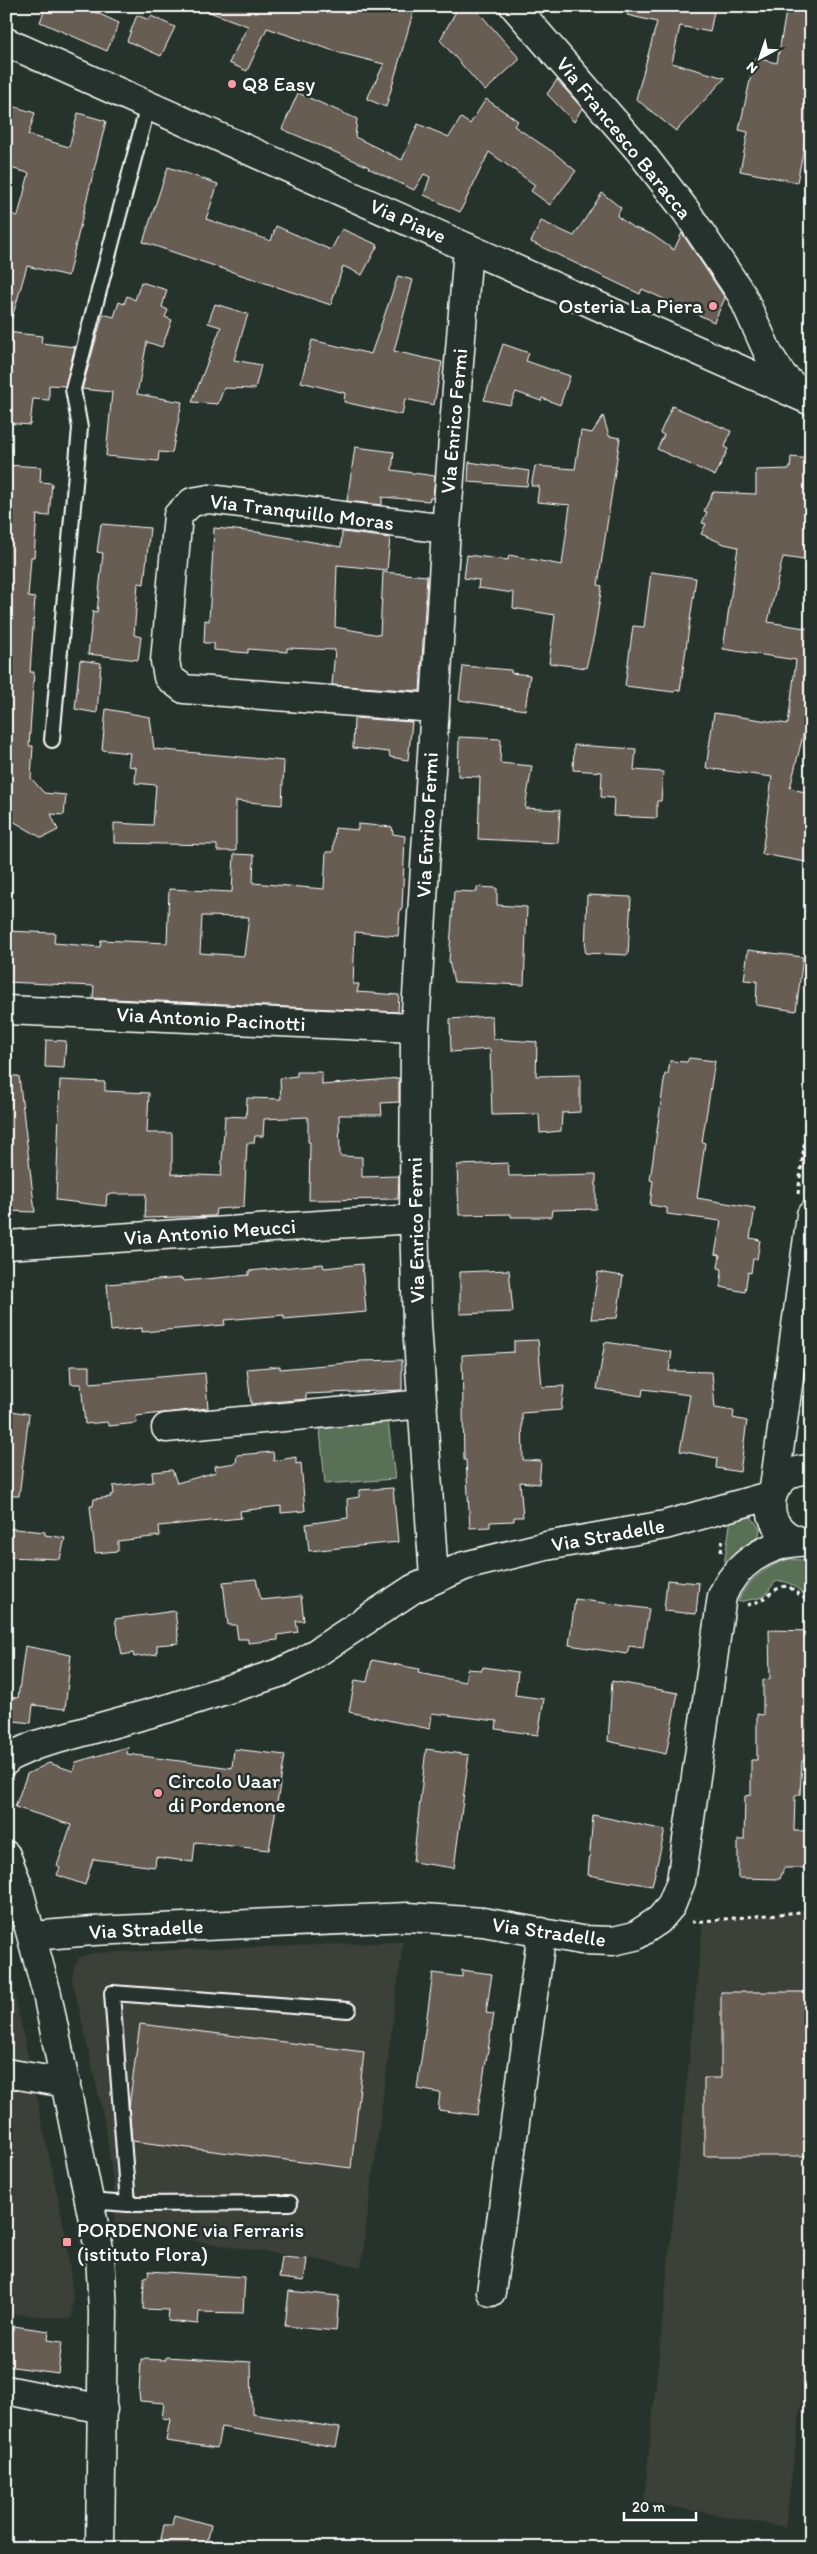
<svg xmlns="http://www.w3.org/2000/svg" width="817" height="2554" font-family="Itim,sans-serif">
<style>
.built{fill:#3a4038}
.green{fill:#597054;stroke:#acb8aa}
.building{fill:#685d53;stroke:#fff;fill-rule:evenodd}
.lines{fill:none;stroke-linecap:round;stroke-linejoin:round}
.lane-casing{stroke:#fff;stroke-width:18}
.street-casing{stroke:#fff;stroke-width:31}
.secondary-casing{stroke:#fff;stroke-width:31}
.path{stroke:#fff;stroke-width:3;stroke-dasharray:4 4;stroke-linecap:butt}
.lane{stroke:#26332d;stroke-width:14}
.street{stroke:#26332d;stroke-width:28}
.secondary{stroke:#26332d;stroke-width:28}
.poi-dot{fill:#ff9aa2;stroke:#26332d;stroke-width:2}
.labels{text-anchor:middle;stroke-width:5;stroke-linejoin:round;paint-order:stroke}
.poi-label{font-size:21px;fill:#fff;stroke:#26332d;text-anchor:start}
.street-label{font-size:21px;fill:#fff;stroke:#26332d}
</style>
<rect width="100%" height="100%" fill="#26332d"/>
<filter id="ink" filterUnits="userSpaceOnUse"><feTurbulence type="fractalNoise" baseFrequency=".02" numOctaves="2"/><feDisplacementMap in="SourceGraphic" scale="10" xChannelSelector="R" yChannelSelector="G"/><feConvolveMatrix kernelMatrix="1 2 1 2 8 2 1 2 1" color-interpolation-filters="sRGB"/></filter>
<g filter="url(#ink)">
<path class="built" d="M811 1911V2328L785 2527 644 2502 703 1922Z
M403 1942 361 2267 115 2228 114 2191 106 2128 72 1978 74 1967 79 1958 92 1953Z
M6 1954 66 2236 73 2298 72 2317 69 2319 6 2313Z"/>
<path class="green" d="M388 1421 395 1479 325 1484 320 1429Z
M750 1515 760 1529 758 1541 723 1571 731 1518Z
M790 1559 811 1561V1599C799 1592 790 1578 775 1582L764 1597 738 1602C743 1583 772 1562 790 1559Z"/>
<path class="building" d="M46 6H82L119 23 107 51 40 22Z
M201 6H415L386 107 367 99 384 64 340 53 267 28 247 71 229 63 248 26 201 9Z
M459 6H473L520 59 485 91 440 40Z
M628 6H715L710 32 680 26 672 63 725 78 676 131 636 99 657 22 627 15Z
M787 6 811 10V139L806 138 797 182 740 171 748 132 739 130 755 58 777 63Z
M137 15 149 20 151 16 175 27 161 56 127 41Z
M557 80 582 108 574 122 547 94Z
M298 93 357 119 355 137 402 160 418 124 449 137 461 118 470 124 486 99 518 121 514 126 553 152 576 171 550 205 531 191 535 185 489 152 460 212 424 195 430 177 424 174 414 190 368 168 369 167 282 129Z
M6 104 35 113 28 135 69 147 78 113 106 121 68 276 27 266 12 318 6 317V233L11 214 18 216 29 173 6 167Z
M168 167 218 184 206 219 271 241 276 226 331 250 342 229 378 245 362 275 343 266 331 305 143 242Z
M602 193 621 208 617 216 632 227 651 234 674 250 682 233 725 298 714 322 642 289 640 294 531 242 541 221 574 236Z
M398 276 413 280 394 351 442 362 434 405 405 399 402 415 344 402 345 393 301 382 312 340 371 354Z
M141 282 167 290 162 307 168 310 165 317 172 320 162 347 147 342 137 394 182 402 172 453 159 452 158 461 106 456 112 392 82 389 103 314 114 317 119 302 124 304 127 296 135 300Z
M215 304 248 314 234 360 261 365 255 389 224 388 218 404 192 402 221 327 208 323Z
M6 332 42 336 41 343 75 347 65 386 49 385V400L33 399 30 425 6 423Z
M503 344 529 353 526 361 570 376 560 405 542 398 541 401 516 392 510 405 484 400Z
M672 406 731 431 725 447 728 449 715 476 657 449 664 435 660 433Z
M603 416 609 436 620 438 598 585 602 586 594 635 586 668 549 663 555 615 513 608 514 593 478 588 479 580 464 578 467 555 508 560 509 555 562 565 570 505 537 502 539 486H531L535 466 575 469 581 431 592 433Z
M355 447 394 452 392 470 435 476 433 498H430L429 501 382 497V505L347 501Z
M791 457 811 459V561L783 557 768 622 811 629V732L804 731 790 788 811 794V863L762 854 772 777 706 768 714 713 788 724 796 660 723 649 738 547 724 544 701 534 706 524 702 523 707 512 704 511 713 492 756 494V470L790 469Z
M469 462 529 471 527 486 468 482Z
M6 465 41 467 40 482 52 483 49 516 37 515 34 557H31L28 597 35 598 30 672H34L29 746H33L31 778 44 793 66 795 64 815 51 814 58 830 42 838 6 817Z
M101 524 150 528 144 584 138 583 134 635 141 637 138 660 88 654 93 611 97 612 103 553 97 552Z
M214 528 257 532 341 547 342 532 390 538 387 570 337 565 335 627 380 635 383 572 427 576 420 691 332 685 335 650 287 648V652L248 649V653L214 650V643H204L205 620 209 621Z
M651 572 696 578 680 691 675 690 674 692 625 686 633 626 644 627Z
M80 660 101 663 97 713 75 709Z
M463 666 511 670V673L530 675 525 710 459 700Z
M106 709 150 717 154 749 284 761 282 805 236 801V851H217V845L114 843V823L153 825 156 785 135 783 136 767 128 766 130 753 102 750Z
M354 718 412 722 408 760 390 757 389 752 353 748Z
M459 737 501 739 500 763 532 766 525 808 560 810 558 843 478 839 480 777 458 776Z
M574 745 636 749 634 770 663 772 661 801H657V818L613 816 614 798 601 797 602 772 573 770Z
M358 824 392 827 393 834 405 836 402 909H400L398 936 355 932 353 984H359L357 992 399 995 398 1012 93 998 94 986 6 982V931L55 933 54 943 100 947 101 940 167 943 169 889 232 892 234 854 254 855 253 883 324 889 326 852H333L335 828 358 830ZM202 916 249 917 244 956 200 953Z
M477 887 497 888V905L527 907 524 985 454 982 449 961 454 891 477 892Z
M587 895 631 897 628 955 585 953Z
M748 950 803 957 796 1011 756 1005 757 981 744 980Z
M492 1016 493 1039 537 1042 536 1076 580 1075V1112L562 1113 561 1131 540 1133 539 1114 492 1115 490 1049 451 1052 450 1019Z
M46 1040 66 1041 64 1068 45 1067Z
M689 1058 715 1061 702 1142 705 1143 697 1198 755 1208 750 1238 760 1240 757 1259H753L751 1273 748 1272 745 1292 721 1287 722 1269 718 1268 720 1255 715 1254 721 1221 667 1214V1208L650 1205 653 1181 650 1180 665 1074H668L670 1061 687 1062Z
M297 1072H322V1085L399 1078V1102L381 1103 382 1115H339L340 1156 362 1157V1177L399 1176 398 1199 309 1200 310 1142H308V1117L264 1119 263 1136H255L254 1143H247L244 1207 216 1209 215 1216 145 1218 146 1194H107L106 1206 56 1200 60 1080 105 1082V1091L149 1093 147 1133H172V1174L221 1176 225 1116 246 1117 247 1098 281 1099 280 1078 297 1076Z
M6 1076H19L35 1212 6 1211Z
M508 1163 509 1176 596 1174V1209L552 1210 551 1217H511V1214L459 1215 457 1165Z
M323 1264 324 1268 362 1264 366 1312 284 1319V1315L224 1320 225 1325 142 1332V1328L111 1331 107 1284 182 1278 183 1281 249 1275V1271Z
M509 1270 513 1312 460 1314V1272Z
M598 1272 623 1276 617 1318 591 1319Z
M538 1340 542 1387 564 1386 561 1410 522 1413 523 1460 541 1461 539 1484 520 1482 523 1517H514V1521L490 1522V1527L470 1528 466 1460H464L462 1355 514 1352V1341Z
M605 1342 672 1352 669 1371 712 1372 715 1408 734 1411 733 1418 747 1421 740 1472 716 1468 717 1458 680 1451 690 1395 643 1389 642 1396 597 1389Z
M402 1360V1390L306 1394V1399L251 1404 247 1369 280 1366V1369L359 1362V1361Z
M70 1366H90V1383L205 1373 208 1408 136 1416 137 1423 109 1426 107 1422 85 1424 81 1384H71Z
M6 1410 29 1414 19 1496H6Z
M273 1452 274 1461 296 1457V1464L301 1463 305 1511 281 1513V1506L240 1511 241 1518 159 1526 160 1536 118 1541V1551L95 1553 90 1506H93L94 1499 111 1497 110 1495 114 1494 113 1486 153 1482 152 1472 172 1470 177 1483 216 1472 215 1466 236 1463 237 1455Z
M393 1488 398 1542 309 1551 306 1524 348 1518 347 1499 359 1497V1490Z
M6 1528 45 1532V1535L65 1538 60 1559 6 1557Z
M256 1579 261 1600 301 1596 304 1621H296L298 1632 278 1635V1640L248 1643V1639H238L236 1625H228L223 1582Z
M667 1580 699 1583 696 1614 664 1611Z
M575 1599 649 1609 643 1648 629 1646 627 1654 569 1645Z
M175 1611 179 1643 157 1645V1654L134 1657 133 1653 122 1655 115 1619Z
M769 1630 811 1631V1725L808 1724 806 1761H802L800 1795 795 1796 794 1831H811V1868H784L780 1879 738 1878V1840H744L745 1796 751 1795V1760H757V1714L763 1715V1680L770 1679Z
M25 1646 71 1655 65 1709 33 1705 31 1723 6 1720V1697L18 1698Z
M372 1660 419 1669 418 1673 465 1682 467 1669 482 1670 483 1667 518 1672 515 1695 544 1699 538 1735 496 1729 497 1721 432 1713 430 1729 349 1712 355 1680 367 1682Z
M612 1681 678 1693 666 1754 608 1741Z
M128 1747 127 1754 232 1768 234 1749 285 1755 269 1850 195 1842 193 1862 156 1857 155 1867 93 1859 85 1885 57 1875 60 1868 57 1866 71 1825 15 1807 27 1774 49 1763 73 1771 76 1762Z
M426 1749 469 1755 454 1868 413 1862Z
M593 1815 665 1830 652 1886 588 1875Z
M462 1970 492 1974 486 2013 494 2014 477 2115 438 2110 440 2093 417 2089 433 1973 462 1977Z
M721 1992H811V2156H704V2078H721Z
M140 2024 364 2052 351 2168 132 2141 129 2107Z
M282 2257 307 2259 304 2281 279 2278Z
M149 2271 245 2277 243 2313 199 2312 198 2324 168 2321 169 2310 143 2309 144 2277 148 2276Z
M289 2291 339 2296 336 2331 285 2326Z
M13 2326 49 2331 48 2340 62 2342 58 2373 6 2366V2330H13Z
M166 2357 251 2362 252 2414 340 2428 336 2447 221 2427 217 2448 166 2441 170 2419 162 2418 164 2403 140 2401 139 2393 141 2359 166 2360Z
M174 2515 211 2525 206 2548H159L164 2525H172Z"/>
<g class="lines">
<g class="lane-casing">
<path id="lane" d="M52 740 80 428 73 389 148 105
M90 2201 128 2204 290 2203
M128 2204 112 1993 348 2010"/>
</g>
<g class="street-casing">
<path id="street" d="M514 6 639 150 686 211 742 295 769 355 782 375 806 398
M434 708 184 689 168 677 165 661 178 515 192 502 209 499 446 529
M6 1010 415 1028
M6 1245 414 1219
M166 1428 423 1404
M774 1488 811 1215
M807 1542C757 1537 760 1470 811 1469
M434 1578 417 1324 414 1219 415 1028 446 529 468 248
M6 1761 11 1756 36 1745 169 1708 279 1673 304 1661 413 1589 464 1566 546 1546 665 1525 772 1495
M6 1855 17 1883 47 1994 100 2254 103 2312 100 2548
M32 1936 93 1931 408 1917 483 1922 581 1940 613 1941 635 1936 659 1920 671 1906 681 1881 722 1596C735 1565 766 1544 799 1542
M6 2073 66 2083
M491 2292 542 1932
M6 2390 103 2409"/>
</g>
<g class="secondary-casing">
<path id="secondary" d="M6 42 811 401"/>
</g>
<path class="path" d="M798 1194 811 1090
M721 1552 723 1536
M747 1605C768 1601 771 1587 788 1586L811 1603
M692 1922 811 1911"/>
<use href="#lane" class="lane"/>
<use href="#street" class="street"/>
<use href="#secondary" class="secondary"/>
</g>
</g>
<g class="poi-dot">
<circle cx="232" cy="84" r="5"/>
<circle cx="713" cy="306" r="5"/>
<circle cx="158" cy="1793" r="5"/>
<rect x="62" y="2237" width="10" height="10" rx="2.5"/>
</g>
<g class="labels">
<g class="poi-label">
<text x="242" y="91">Q8 Easy</text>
<text x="703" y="313" text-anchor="end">Osteria La Piera</text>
<text x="168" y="1788">Circolo Uaar<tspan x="168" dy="24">di Pordenone</tspan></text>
<text x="77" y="2237">PORDENONE via Ferraris<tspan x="77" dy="24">(istituto Flora)</tspan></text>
</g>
<g class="street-label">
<text transform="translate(624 138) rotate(51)" y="7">Via Francesco Baracca</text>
<text transform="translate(408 221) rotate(24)" y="7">Via Piave</text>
<text transform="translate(454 421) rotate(-85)" y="7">Via Enrico Fermi</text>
<text transform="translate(302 512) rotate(7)" y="7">Via Tranquillo Moras</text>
<text transform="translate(427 825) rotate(-87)" y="7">Via Enrico Fermi</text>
<text transform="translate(211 1019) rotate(3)" y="7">Via Antonio Pacinotti</text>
<text transform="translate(416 1230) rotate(-91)" y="7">Via Enrico Fermi</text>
<text transform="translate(210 1232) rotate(-4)" y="7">Via Antonio Meucci</text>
<text transform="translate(608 1535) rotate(-10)" y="7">Via Stradelle</text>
<text transform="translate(146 1929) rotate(-3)" y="7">Via Stradelle</text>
<text transform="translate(549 1932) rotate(8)" y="7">Via Stradelle</text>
</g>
</g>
<rect width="817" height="2554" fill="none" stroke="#26332d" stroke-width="25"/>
<rect x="12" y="12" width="792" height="2529" fill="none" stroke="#fff" stroke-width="2" filter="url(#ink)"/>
<g transform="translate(760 58) rotate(220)" stroke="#26332d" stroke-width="4" paint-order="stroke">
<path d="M0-4L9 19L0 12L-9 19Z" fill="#ffffff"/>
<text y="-8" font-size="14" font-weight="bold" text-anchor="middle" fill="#ffffff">N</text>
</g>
<path d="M624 2512v8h72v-8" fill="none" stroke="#ffffff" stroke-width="2.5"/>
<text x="632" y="2512" font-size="15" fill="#ffffff" stroke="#26332d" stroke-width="4" paint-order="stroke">20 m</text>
</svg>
